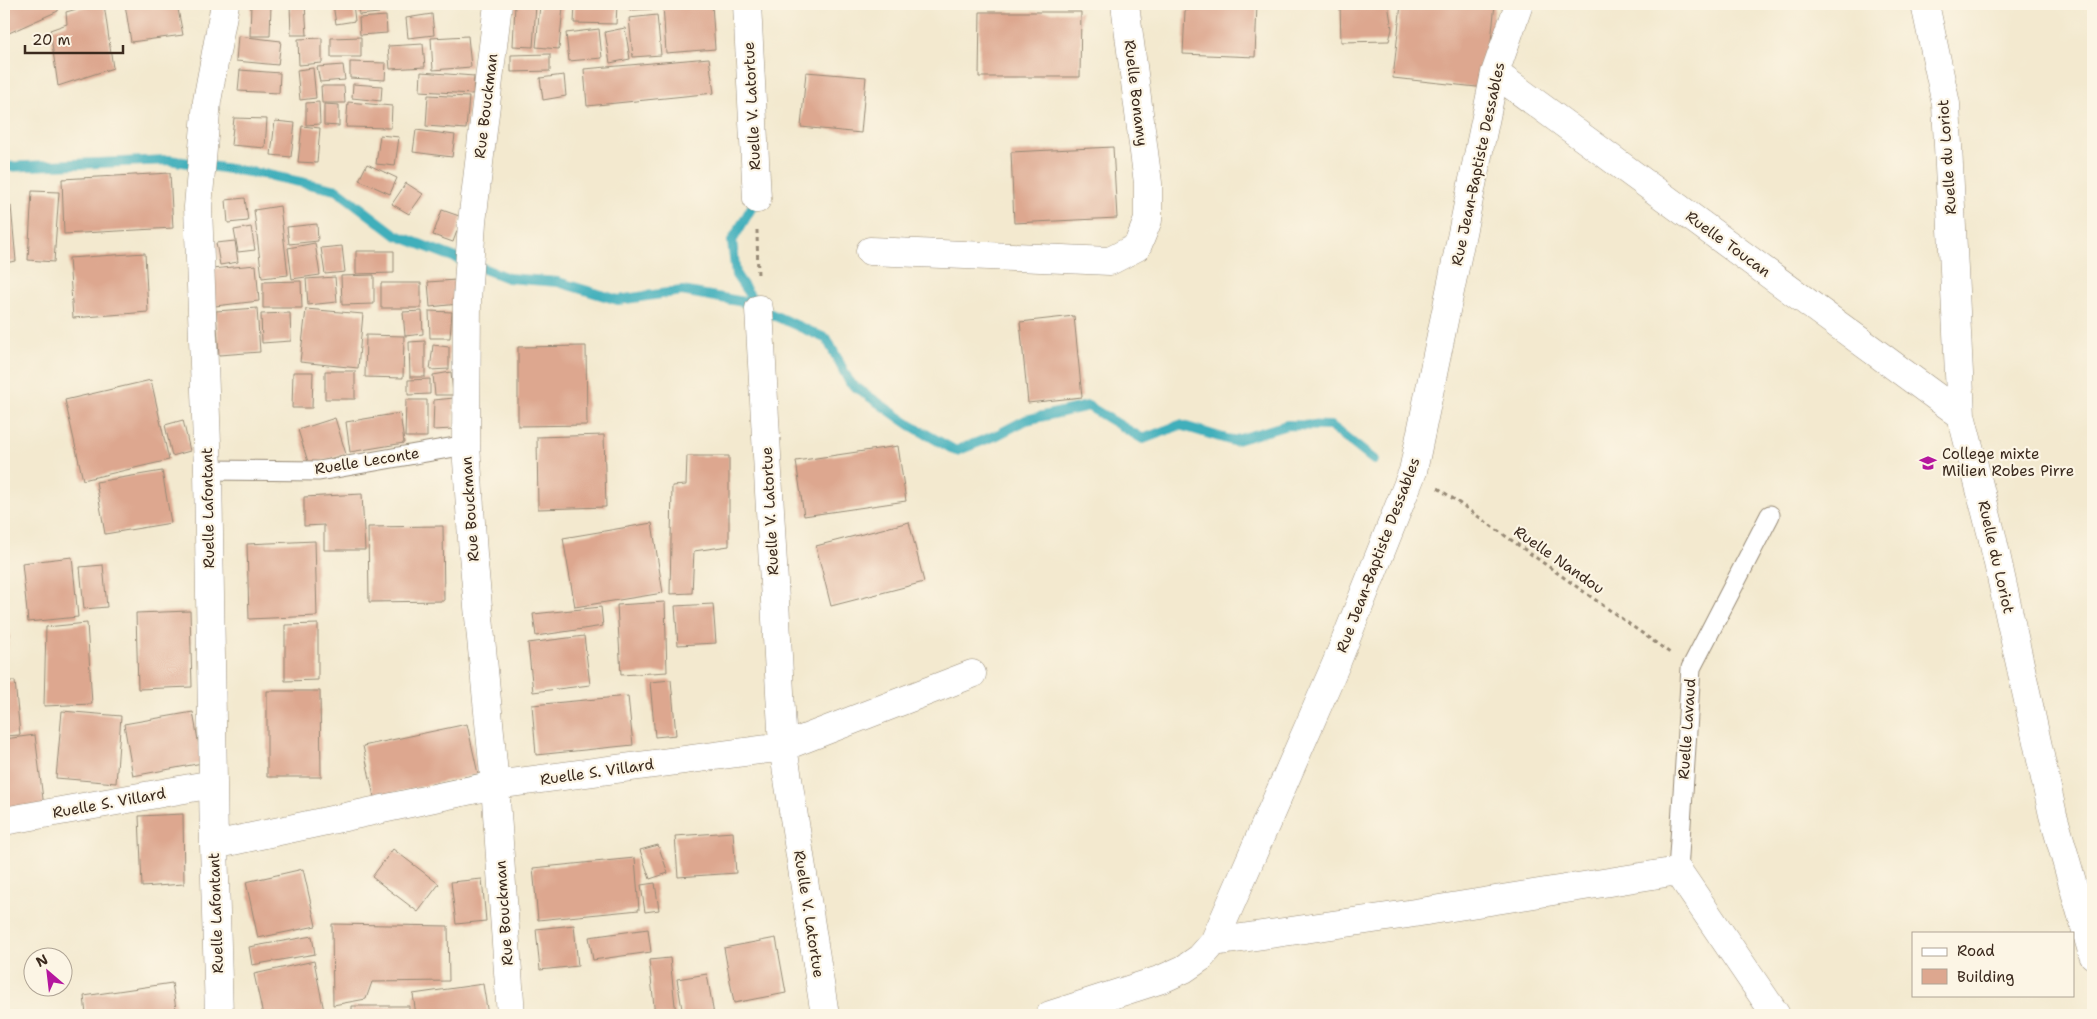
<svg xmlns="http://www.w3.org/2000/svg" width="2097" height="1019" font-family="'Shantell Sans',sans-serif">
<style>
.lines{fill:none;stroke-linecap:round;stroke-linejoin:round}
.stream{stroke:#40afbb;stroke-width:10}
.building{fill:#dda78f}
.service-casing{stroke:#978a76;stroke-width:21}
.minor-casing{stroke:#978a76;stroke-width:29}
.path{stroke:#978a76;stroke-width:3;stroke-dasharray:4 4;stroke-linecap:butt}
.service{stroke:#fff;stroke-width:19}
.minor{stroke:#fff;stroke-width:28}
.labels{text-anchor:middle;stroke-width:4.5;stroke-linejoin:round;paint-order:stroke}
.street-label{font-size:15px;fill:#3b2a1e;stroke:#fcf5e5}
.poi-label{font-size:15px;fill:#3b2a1e;stroke:#fcf5e5;text-anchor:start}
</style>
<rect width="100%" height="100%" fill="#fcf5e5"/>
<filter id="ink" filterUnits="userSpaceOnUse"><feTurbulence type="fractalNoise" baseFrequency=".02" numOctaves="2"/><feDisplacementMap in="SourceGraphic" scale="10" xChannelSelector="R" yChannelSelector="G"/><feConvolveMatrix kernelMatrix="1 2 1 2 8 2 1 2 1" color-interpolation-filters="sRGB"/></filter>
<filter id="wash" filterUnits="userSpaceOnUse"><feTurbulence type="fractalNoise" baseFrequency=".0096" numOctaves="4" result="noise"/><feDisplacementMap in="SourceGraphic" scale="20" xChannelSelector="R" yChannelSelector="G"/><feGaussianBlur stdDeviation="1.12" result="paint"/><feColorMatrix in="noise" values="0 0 0 0 0 0 0 0 0 0 0 0 0 0 0 0 0 1.4 0 .05"/><feComposite in="paint" operator="in"/></filter>
<g filter="url(#wash)">
<rect width="100%" height="100%" fill="#f3e9cf"/>
<g class="lines">
<path class="stream" d="M4 167 169 160 263 174 337 190 396 235 508 278 558 282 618 300 682 291 744 302 827 339 850 383 910 425 956 451 997 435 1026 420 1088 406 1143 439 1180 425 1233 441 1287 425 1331 426 1374 460
M756 200 732 241 736 275 758 307"/>
</g>
<g id="blocks">
<path class="building" d="M4 4H59L58 11 9 33 4 20Z
M95 4H104L113 68 58 86 50 30 67 24 66 12Z
M125 4H177L183 35 131 42Z
M251 4H271L270 36H250Z
M290 4H305L307 35H291Z
M333 4H353L355 21 336 24Z
M358 4H378L379 13 359 15Z
M575 4H617L616 24 574 23Z
M629 4H651L652 9 630 10Z
M663 4H712L715 49 666 53Z
M1191 4H1257L1255 57 1183 54 1185 11 1193 8Z
M1340 4H1388L1392 29 1389 41 1341 42Z
M1401 4H1495L1486 88 1393 78Z
M515 5H536L533 47 513 46Z
M540 5 563 7 559 49 536 47Z
M980 12H1081L1080 77H979Z
M432 14 434 35 408 38 406 18Z
M657 15 661 55 633 57 629 18Z
M386 16 387 33 360 35 359 18Z
M625 28 630 59 610 63 605 32Z
M599 29 602 58 569 61 566 33Z
M238 36 281 41 278 65 236 61Z
M468 36 471 67 433 70 431 38Z
M361 37V57H331V38Z
M322 38V63L299 65 298 39Z
M423 44 425 67 390 69 388 46Z
M550 54V71L511 72V55Z
M709 58 714 93 587 106 584 69Z
M350 62 386 63 385 80 350 78Z
M343 65 345 80 320 82 317 67Z
M313 68 316 98 300 100 297 70Z
M240 70 280 73 279 93 238 91Z
M421 72 474 76 473 94 420 91Z
M806 72 866 77 861 133 801 127Z
M564 75 566 96 543 100 540 78Z
M353 84 382 86 381 101 352 98Z
M321 86H344L345 103H322Z
M428 95 469 97 466 129 426 126Z
M319 102 320 124 306 125V103Z
M348 102 392 106 391 128 346 127Z
M324 104 339 105V126L324 125Z
M234 118 267 119 265 148 231 145Z
M275 121 295 123 291 157 271 155Z
M302 126 320 128 317 163 298 162Z
M416 130 455 135 452 157 413 152Z
M380 135 399 137 395 166 376 164Z
M1113 147 1117 218 1014 223 1011 152Z
M367 164 397 178 390 194 359 180Z
M170 173 173 228 64 234 62 179Z
M406 183 423 194 409 214 392 204Z
M32 191 59 192 54 262 28 260Z
M245 198 248 221 228 223 226 200Z
M11 206 16 261 4 263V207Z
M280 206 288 275 262 278 254 210Z
M442 210 462 217 453 242 433 235Z
M317 224 318 241 289 244 287 227Z
M251 227 255 250 238 252 234 230Z
M235 241 238 262 220 265 216 243Z
M315 243 320 275 292 279 288 248Z
M342 246 345 272 325 274 321 248Z
M356 251H394V273L356 274Z
M145 253 148 312 73 318 69 258Z
M256 265 259 301 215 306 211 269Z
M374 275V304L342 305 341 276Z
M335 277 337 302 308 305 306 279Z
M456 280 458 304 430 307 428 282Z
M301 281 302 308H263V282Z
M381 283H421V308H381Z
M257 308 260 352 219 355 216 311Z
M306 309 363 314 358 368 300 362Z
M422 311 423 334 405 336 403 312Z
M429 311 452 312 450 338H430Z
M290 313 291 341 262 343 261 314Z
M1074 316 1082 397 1028 403 1020 322Z
M366 335 404 336 403 378 365 377Z
M425 341V377H410L409 342Z
M433 345 449 347V369L430 370Z
M586 346 587 425 518 426V347Z
M325 371H355V399H325Z
M293 372H313L312 408H292Z
M451 372 453 395H435L433 375Z
M430 379V394L408 395V380Z
M151 380 169 460 83 480 65 400Z
M454 398 453 429 433 430 434 400Z
M406 400H427V437H405Z
M400 413 404 443 350 452 346 422Z
M335 418 346 454 309 465 298 430Z
M183 420 190 451 172 456 165 425Z
M604 435 606 507 538 509 537 437Z
M898 446 906 501 804 516 796 461Z
M687 456H729V546L694 551 692 593 670 594 672 486 686 485Z
M162 471 171 523 105 534 96 482Z
M362 494 365 550H324V525L304 526V497Z
M909 522 924 582 831 606 816 546Z
M652 523 663 593 575 607 563 538Z
M443 526 444 601 369 602 368 527Z
M315 541 317 616 249 619 247 544Z
M72 557 78 617 28 622 22 563Z
M103 565 107 607 84 609 80 567Z
M665 602 667 672 621 675 617 605Z
M713 604 716 643 678 645 675 606Z
M601 607 603 626 536 636 533 614Z
M190 611 192 687 138 689 136 613Z
M87 623 92 704 44 706 46 627Z
M318 624V680L285 681V625Z
M4 634H10L5 661H4Z
M584 636 590 685 533 692 528 643Z
M671 680 676 735 655 737 650 682Z
M4 681H15L20 735 4 736Z
M267 691H320L321 777H267Z
M628 696 633 745 536 755 532 705Z
M62 711 121 716 116 783 56 778Z
M193 712 202 763 133 776 124 724Z
M467 724 478 774 374 797 363 746Z
M35 735 44 807 4 813V739Z
M183 814 184 884 142 887 139 816Z
M733 832 736 873 678 877 675 836Z
M658 845 668 873 650 879 640 850Z
M393 849 439 884 418 912 372 877Z
M635 858 639 910 538 920 533 868Z
M303 869 316 926 258 938 246 882Z
M482 879 486 921 456 924 451 882Z
M655 883 659 910 645 912 641 885Z
M332 924 448 926 449 981 372 982 366 999 333 1005Z
M574 925 578 966 540 970 536 929Z
M648 929 651 952 593 960 589 937Z
M312 936 315 954 252 965 249 947Z
M776 938 786 993 734 1003 724 948Z
M670 958 676 1015H655L649 960Z
M314 961 324 1011 304 1015H263L254 974Z
M707 974 714 1015H683L677 979Z
M172 983 177 1015H86L84 996Z
M483 984 488 1015H416L413 994Z
M352 1006H409V1015H352Z"/>
</g>
</g>
<g filter="url(#ink)">
<use href="#blocks" fill-opacity="0" stroke="#978a76" stroke-width="1"/>
<g class="lines">
<g class="service-casing">
<path id="service" d="M208 470 319 471 466 445
M1678 871 1691 668 1770 515"/>
</g>
<g class="minor-casing">
<path id="minor" d="M498 4 472 222 467 300 466 445 473 554 495 785 511 1015
M747 4 757 199
M1925 4 1946 104 1961 415 1992 536 2053 815 2093 955
M1495 73 1961 415
M870 251 1110 261 1137 247 1148 220V183L1125 4
M759 309 783 747 825 1015
M4 821 213 784
M214 845 495 785 783 747 972 674
M1214 942 1408 914 1678 871 1776 1015
M219 1015 214 845 208 470 198 207 207 101 225 4
M1050 1015 1162 979 1184 969 1200 958 1214 942 1336 664 1413 471 1495 73 1519 4"/>
</g>
<path class="path" d="M757 230 758 278
M1438 488 1670 653"/>
<use href="#service" class="service"/>
<use href="#minor" class="minor"/>
</g>
</g>
<defs>
<g id="school-bare" transform="scale(1.35)"><path d="M0-5L7-2L0 1L-7-2ZM-4 1L0 2.5L4 1V4Q0 6-4 4Z" fill="#b5179e" stroke="#fcf5e5" stroke-width="2.5" paint-order="stroke"/></g>
</defs>
<g fill-rule="evenodd">
<use href="#school-bare" x="1928" y="463"/>
</g>
<g class="labels">
<g class="street-label">
<text transform="translate(1136 93) rotate(83)" y="5">Ruelle Bonamy</text>
<text transform="translate(486 106) rotate(-83)" y="5">Rue Bouckman</text>
<text transform="translate(752 106) rotate(-93)" y="5">Ruelle V. Latortue</text>
<text transform="translate(1947 157) rotate(-94)" y="5">Ruelle du Loriot</text>
<text transform="translate(1478 164) rotate(-78)" y="5">Rue Jean-Baptiste Dessables</text>
<text transform="translate(1728 244) rotate(36)" y="5">Ruelle Toucan</text>
<text transform="translate(367 461) rotate(-9)" y="5">Ruelle Leconte</text>
<text transform="translate(208 508) rotate(-91)" y="5">Ruelle Lafontant</text>
<text transform="translate(470 509) rotate(-94)" y="5">Rue Bouckman</text>
<text transform="translate(770 511) rotate(-93)" y="5">Ruelle V. Latortue</text>
<text transform="translate(1378 555) rotate(-69)" y="5">Rue Jean-Baptiste Dessables</text>
<text transform="translate(1996 557) rotate(77)" y="5">Ruelle du Loriot</text>
<text transform="translate(1559 560) rotate(35)" y="5">Ruelle Nandou</text>
<text transform="translate(1687 729) rotate(-86)" y="5">Ruelle Lavaud</text>
<text transform="translate(597 772) rotate(-8)" y="5">Ruelle S. Villard</text>
<text transform="translate(109 803) rotate(-10)" y="5">Ruelle S. Villard</text>
<text transform="translate(216 913) rotate(-92)" y="5">Ruelle Lafontant</text>
<text transform="translate(504 913) rotate(-94)" y="5">Rue Bouckman</text>
<text transform="translate(809 914) rotate(81)" y="5">Ruelle V. Latortue</text>
</g>
<g class="poi-label">
<text x="1942" y="459">College mixte<tspan x="1942" dy="17">Milien Robes Pirre</tspan></text>
</g>
</g>
<rect width="2097" height="1019" fill="none" stroke="#fcf5e5" stroke-width="20"/>
<rect x="1912" y="932" width="162" height="65" fill="#fcf5e5" stroke="#afa495"/>
<rect x="1922" y="948" width="25" height="8" fill="#ffffff" stroke="#afa495"/>
<text x="1957" y="956" font-size="15" fill="#3b2a1e">Road</text>
<rect x="1922" y="969" width="25" height="15" fill="#dda78f" stroke="#afa495"/>
<text x="1957" y="982" font-size="15" fill="#3b2a1e">Building</text>
<g transform="translate(48 972) rotate(332)"><circle r="24" fill="#fcf5e5" stroke="#afa495"/>
<path d="M0-4L9 19L0 12L-9 19Z" fill="#b5179e"/>
<text y="-8" font-size="14" font-weight="bold" text-anchor="middle" fill="#3b2a1e">N</text>
</g>
<path d="M25 45v8h98v-8" fill="none" stroke="#3b2a1e" stroke-width="2.5"/>
<text x="32" y="45" font-size="15" fill="#3b2a1e" stroke="#fcf5e5" stroke-width="4" paint-order="stroke">20 m</text>
</svg>
